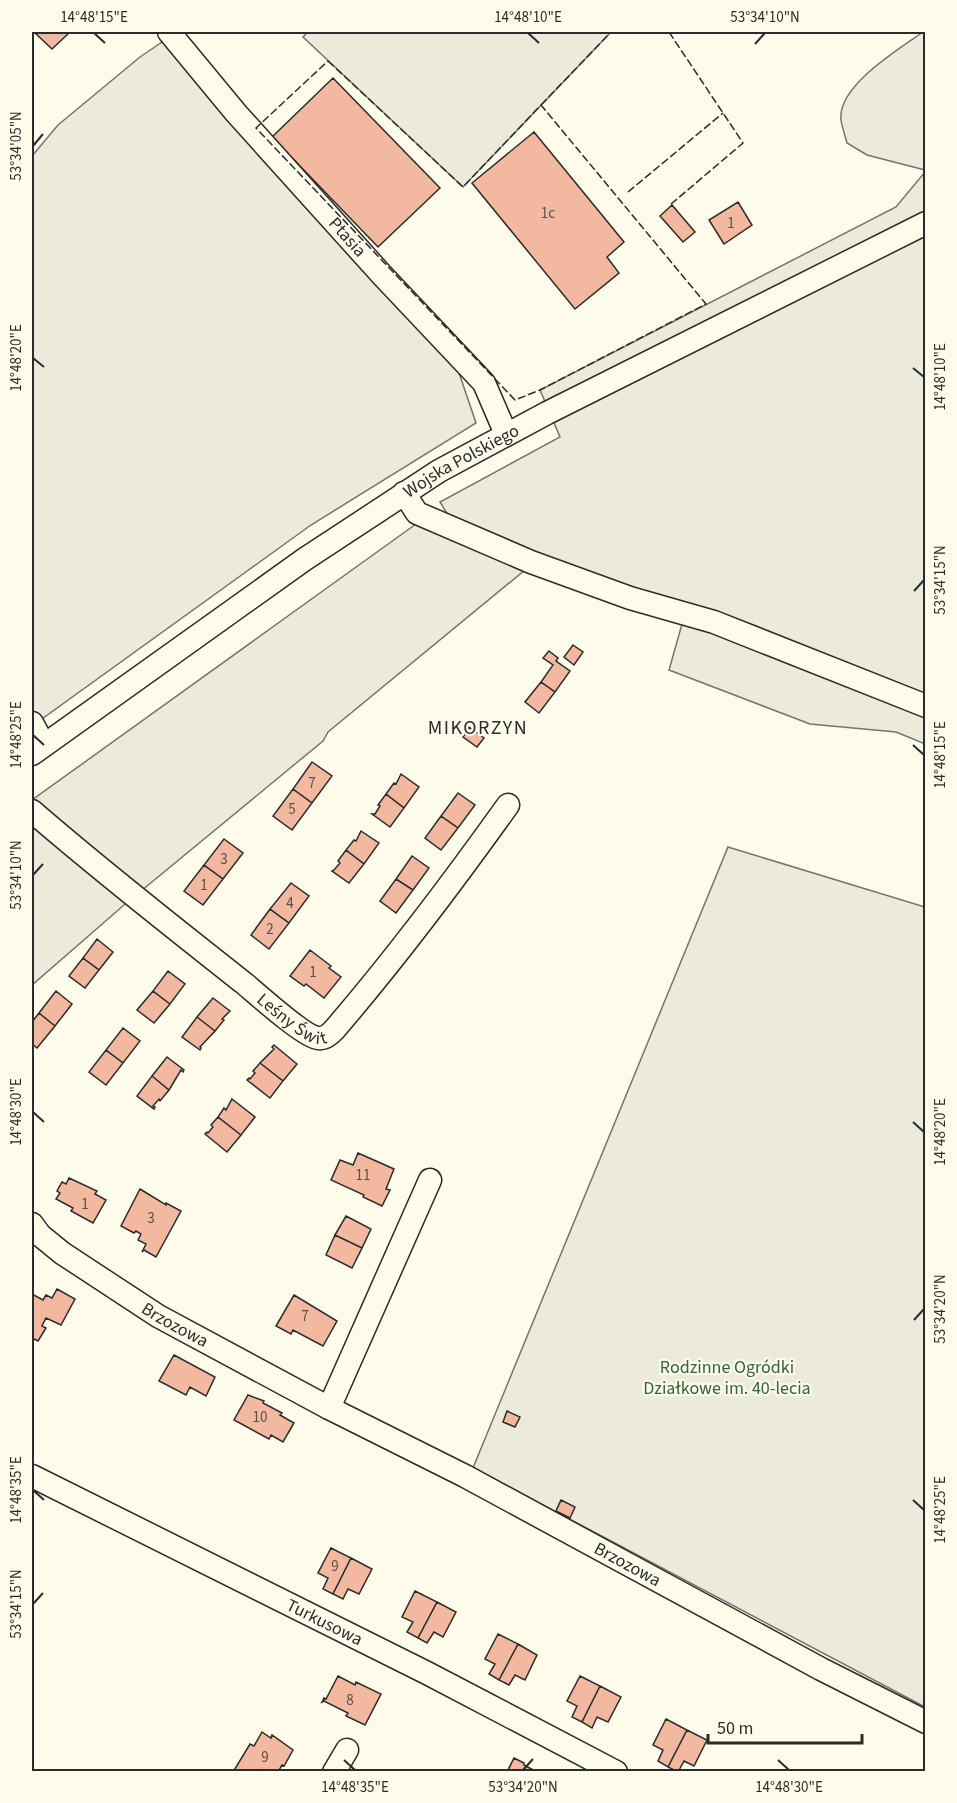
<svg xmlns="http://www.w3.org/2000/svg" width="957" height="1803" font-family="'Source Sans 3',sans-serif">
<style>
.green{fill:#ecebdb;stroke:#74746e;stroke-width:1.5}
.building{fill:#f2b8a0;stroke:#2b2b2b;stroke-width:1.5}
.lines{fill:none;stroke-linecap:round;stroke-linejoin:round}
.minor-casing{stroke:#2b2b2b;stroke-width:25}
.minor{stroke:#fdfbea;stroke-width:22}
.fence{stroke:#2b2b2b;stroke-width:1.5;stroke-dasharray:8 3;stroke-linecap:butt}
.ticks{fill:none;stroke:#2b2b2b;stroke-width:2}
.labels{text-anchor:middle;stroke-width:4.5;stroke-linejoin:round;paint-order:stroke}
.number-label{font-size:15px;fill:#5d4e48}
.street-label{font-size:18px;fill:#2b2b2b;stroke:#fdfbea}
.park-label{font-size:18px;fill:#34623c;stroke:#fdfbea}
.neighbourhood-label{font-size:20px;letter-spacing:1.5px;fill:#2b2b2b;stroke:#fdfbea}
.neatline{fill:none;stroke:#2b2b2b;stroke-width:2}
.ticks-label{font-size:15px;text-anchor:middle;fill:#2b2b2b}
</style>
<rect width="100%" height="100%" fill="#fdfbea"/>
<path class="green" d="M308 32H611L463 187 303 37Z
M923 32H926L925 170 867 155 847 143C845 135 842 127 841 120 837 86 899 49 923 32Z
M168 38 456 364 476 423 311 525 32 726V156L58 125 140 57Z
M925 172V744L896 732 810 724 669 670 686 610 451 520 440 502 560 437 540 390 896 207Z
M416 524 525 570 328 732 323 741 124 905 32 985V800Z
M728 847 925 907V1707L473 1468Z"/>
<path class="building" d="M34 32H70L52 49Z
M333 78 440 188 378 247 272 137Z
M534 132 624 242 607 257 619 273 575 309 472 183Z
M738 202 752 225 724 244 709 220Z
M672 205 695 232 683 242 660 216Z
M573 645 583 652 574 665 564 657Z
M549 651 558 658 556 661 570 671 555 692 541 682 553 665 543 658Z
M541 682 555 692 539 713 525 702Z
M469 727 484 738 477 747 463 737Z
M312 762 332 776 312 803 293 789Z
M401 774 419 787 404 808 386 794 394 783 396 784Z
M293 789 312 803 292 830 273 816Z
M458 793 475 805 458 828 441 816Z
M386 794 404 808 390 827 372 814H375L380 806 378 805Z
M441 816 458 828 441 850 425 838Z
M361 831 379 843 364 864 346 850 354 840 356 841Z
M224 839 243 853 223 879 204 865Z
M346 850 364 864 349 883 332 871 334 870 340 863 338 861Z
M412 856 429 868 413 890 396 879Z
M204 865 223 879 203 905 184 891Z
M396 879 413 890 396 913 380 901Z
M291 883 309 896 289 923 270 909Z
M270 909 289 923 269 949 251 935Z
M97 939 113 952 99 970 83 958Z
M310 950 331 966 329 968 341 977 324 998 306 984 304 986 290 976Z
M83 958 99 970 85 988 69 976Z
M168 971 185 984 170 1004 153 991Z
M56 991 72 1004 55 1026 39 1013Z
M153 991 170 1004 154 1023 137 1010Z
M213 998 230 1011 222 1019 224 1020 215 1031 197 1017Z
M39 1013 55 1026 37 1048 32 1044V1022Z
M197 1017 215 1031 200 1047 201 1048 200 1050 182 1037Z
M123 1028 140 1041 123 1063 106 1050Z
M274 1045 297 1064 283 1081 260 1063 274 1049 272 1047Z
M106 1050 123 1063 106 1085 89 1072Z
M167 1057 184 1070 183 1072 181 1070 169 1090 152 1076Z
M260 1063 283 1081 270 1098 247 1080 249 1078 250 1079 255 1073 253 1071Z
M152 1076 169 1090 160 1101 159 1099 153 1106 155 1107 154 1109 137 1096Z
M232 1099 255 1117 241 1135 218 1117 224 1108 226 1110Z
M218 1117 241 1135 227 1152 205 1134 207 1132 208 1133 213 1127 211 1125Z
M358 1153 394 1169 386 1189 390 1190 382 1206 363 1197 364 1195 331 1180 340 1160 353 1165Z
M69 1178 97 1191 95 1194 106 1200 93 1223 71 1211 73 1208 56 1199 60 1193 57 1191 62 1182 66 1184Z
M140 1189 166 1205V1203L181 1211 156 1257 144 1250 142 1252 146 1244 138 1240 141 1234 136 1231 134 1233 121 1226Z
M346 1216 371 1229 362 1248 335 1235Z
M335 1235 362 1248 352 1268 326 1255Z
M57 1289 75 1299 61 1325 46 1318 42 1326 46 1328 38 1341 32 1338V1294L43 1300 46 1295 52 1298Z
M294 1295 337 1321 323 1346 293 1330 291 1334 276 1326Z
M174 1355 215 1377 206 1396 190 1387 186 1395 159 1381Z
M248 1395 264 1401 263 1403 282 1413 280 1415 294 1423 283 1442 271 1435 269 1439 234 1420Z
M507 1411 520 1417 515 1427 503 1422Z
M561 1500 575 1507 570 1518 556 1511Z
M331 1548 351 1558 333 1594 323 1589 328 1578 318 1573Z
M351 1558 372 1569 359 1594 348 1589 343 1599 333 1594Z
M415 1591 437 1602 418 1638 407 1632 413 1622 402 1617Z
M437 1602 456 1612 443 1637 434 1632 427 1643 418 1638Z
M498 1634 518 1644 499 1680 489 1674 495 1664 485 1659Z
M518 1644 537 1655 525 1680 515 1675 509 1685 499 1680Z
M338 1676 355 1685 356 1682 381 1694 365 1725 346 1716 348 1713 324 1701 322 1702 324 1698 326 1699Z
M580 1676 600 1686 582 1722 572 1717 577 1706 567 1701Z
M600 1686 621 1697 608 1722 597 1717 592 1728 582 1722Z
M666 1719 687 1730 668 1767 658 1761 663 1750 653 1745Z
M687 1730 707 1740 694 1766 684 1761 678 1772 668 1767Z
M262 1732 271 1738 272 1735 293 1750 284 1766 282 1765 278 1772H233L250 1744 254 1746Z
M514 1758 524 1763V1765L537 1772H507Z"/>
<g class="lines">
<g class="minor-casing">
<g id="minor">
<path id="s1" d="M169 32 236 113 382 275 484 383 506 434"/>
<path d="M404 493 417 513 531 562 630 598 714 622 926 706"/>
<path d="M32 723 44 745"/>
<path id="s2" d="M32 754 305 559 439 471 547 413 926 223"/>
<path id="s3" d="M32 811C101 871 173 927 245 984 258 995 305 1037 318 1038 325 1039 330 1034 334 1030 396 958 453 882 508 805"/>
<path id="s4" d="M32 1224 40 1235 62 1253 158 1316 329 1408 465 1476 821 1669 926 1722"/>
<path d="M329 1408 430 1180"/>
<path id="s5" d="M32 1476 427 1673 616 1772"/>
<path d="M334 1772 347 1750"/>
</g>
</g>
<use href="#minor" class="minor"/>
<path class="fence" d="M669 32 743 143 670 205
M328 61 463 187 541 105 706 304 540 390 515 400 256 128Z
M541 105 611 32
M628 192 723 113"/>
</g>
<path class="ticks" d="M94 33 105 43M528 33 539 43M755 44 765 33M33 146 43 134M33 358 44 367M913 368 924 377M914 591 924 580M33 735 44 745M913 745 924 755M33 875 43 864M33 1112 44 1122M913 1122 924 1132M914 1320 924 1309M33 1490 44 1500M913 1500 924 1510M33 1604 43 1593M344 1760 355 1770M778 1760 789 1770M523 1770 533 1759"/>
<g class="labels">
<g class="number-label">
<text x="548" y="218">1c</text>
<text x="731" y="228">1</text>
<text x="312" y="788">7</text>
<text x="292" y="814">5</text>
<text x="224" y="864">3</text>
<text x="204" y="890">1</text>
<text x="290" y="908">4</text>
<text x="270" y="934">2</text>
<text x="313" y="977">1</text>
<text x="363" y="1180">11</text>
<text x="85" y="1209">1</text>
<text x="151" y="1223">3</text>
<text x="305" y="1321">7</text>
<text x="260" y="1422">10</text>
<text x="335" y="1571">9</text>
<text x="350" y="1705">8</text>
<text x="265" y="1762">9</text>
</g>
<g class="street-label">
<text dy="6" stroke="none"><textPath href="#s1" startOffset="272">Ptasia</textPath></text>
<text dy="6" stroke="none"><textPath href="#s2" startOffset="520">Wojska Polskiego</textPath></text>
<text dy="6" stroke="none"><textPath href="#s3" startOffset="334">Leśny Świt</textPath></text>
<text dy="6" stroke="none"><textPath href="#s4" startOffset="176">Brzozowa</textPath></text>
<text dy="6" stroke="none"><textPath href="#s4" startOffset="688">Brzozowa</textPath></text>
<text dy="6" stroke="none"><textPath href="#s5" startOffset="327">Turkusowa</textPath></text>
</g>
<g class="park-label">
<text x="727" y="1373">Rodzinne Ogródki<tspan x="727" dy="21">Działkowe im. 40-lecia</tspan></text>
</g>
<g class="neighbourhood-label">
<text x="478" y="734">MIKORZYN</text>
</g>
</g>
<rect width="957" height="1803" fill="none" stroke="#fdfbea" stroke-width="66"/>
<path d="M708 1734v9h154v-9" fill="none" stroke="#2b2b2b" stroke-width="3"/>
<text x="717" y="1734" font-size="18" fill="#2b2b2b" stroke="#fdfbea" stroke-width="4.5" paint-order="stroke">50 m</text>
<rect x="33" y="33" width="891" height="1737" class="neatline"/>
<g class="ticks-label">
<text x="94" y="22">14°48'15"E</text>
<text x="528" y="22">14°48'10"E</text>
<text x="765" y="22">53°34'10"N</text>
<text transform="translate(16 146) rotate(-90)" y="5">53°34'05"N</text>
<text transform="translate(16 358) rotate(-90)" y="5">14°48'20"E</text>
<text transform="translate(940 377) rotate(-90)" y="5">14°48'10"E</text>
<text transform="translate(940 580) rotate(-90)" y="5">53°34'15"N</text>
<text transform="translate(16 735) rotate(-90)" y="5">14°48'25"E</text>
<text transform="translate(940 755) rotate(-90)" y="5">14°48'15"E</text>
<text transform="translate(16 875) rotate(-90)" y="5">53°34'10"N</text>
<text transform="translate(16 1112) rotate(-90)" y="5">14°48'30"E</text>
<text transform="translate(940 1132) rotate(-90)" y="5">14°48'20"E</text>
<text transform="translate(940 1309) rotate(-90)" y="5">53°34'20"N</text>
<text transform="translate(16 1490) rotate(-90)" y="5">14°48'35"E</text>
<text transform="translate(940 1510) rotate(-90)" y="5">14°48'25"E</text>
<text transform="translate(16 1604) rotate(-90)" y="5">53°34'15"N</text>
<text x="355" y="1792">14°48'35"E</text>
<text x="523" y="1792">53°34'20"N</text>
<text x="789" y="1792">14°48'30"E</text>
</g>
</svg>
